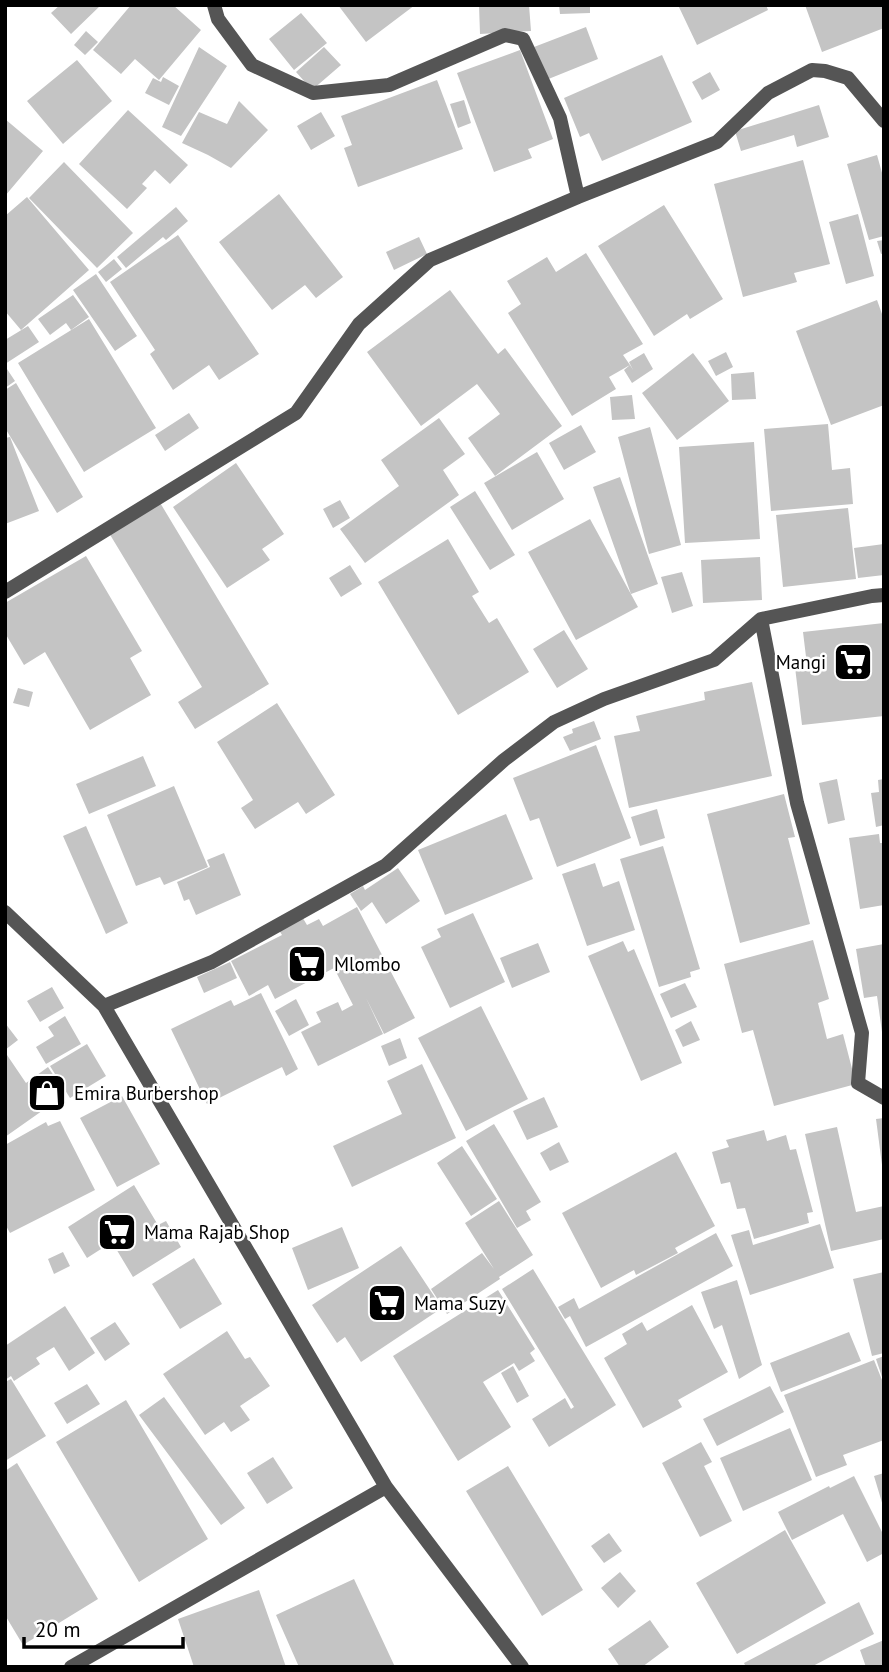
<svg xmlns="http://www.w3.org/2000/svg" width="889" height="1672" font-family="'PT Sans',sans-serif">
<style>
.building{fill:#c4c4c4}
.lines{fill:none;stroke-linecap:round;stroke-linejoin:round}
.street{stroke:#555;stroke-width:14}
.labels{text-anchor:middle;stroke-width:5;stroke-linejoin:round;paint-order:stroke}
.poi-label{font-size:19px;fill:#000;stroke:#fff;text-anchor:start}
</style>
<rect width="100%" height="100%" fill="#fff"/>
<path class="building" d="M60 5H101L71 34 51 13Z
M131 5H173L201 30 159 80 135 59 121 74 93 50Z
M338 5H415L366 42Z
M479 5H529L531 31 480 34Z
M559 5H590V13L560 14Z
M678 5H766L768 10 697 45Z
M805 5H884V28L822 52Z
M301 13 327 43 294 70 269 39Z
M586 27 598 59 546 80 534 47Z
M86 31 98 42 85 55 74 45Z
M199 47 227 66 181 136 162 127Z
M324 47 341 65 312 90 296 72Z
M520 50 553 139 528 149 532 158 494 172 457 73Z
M662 55 692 122 602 161 589 133 580 137 564 98Z
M77 60 112 101 63 144 27 101Z
M710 72 720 90 702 100 692 82Z
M163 77 179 86 169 105 145 93 153 78 161 82Z
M437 80 463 149 358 187 344 148 352 145 341 116Z
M464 100 471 123 458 128 450 104Z
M239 101 268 130 231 168 208 155 182 143 199 112 227 124Z
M819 105 829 137 797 147 794 135 741 151 735 131Z
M128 110 188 165 170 184 155 170 142 184 147 188 127 209 79 164Z
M321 112 335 136 311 150 297 126Z
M5 119 43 151 5 196Z
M877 155 884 180V236L869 240 847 164Z
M803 160 830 264 794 273 797 282 743 297 714 184Z
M64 162 133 233 97 268 29 198Z
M279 194 343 277 316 298 305 285 272 310 219 242Z
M27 197 89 270 21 330 5 311V216Z
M664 205 723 299 690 319 687 314 654 336 598 246Z
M176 207 188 221 166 240 163 237 126 268 117 257Z
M858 214 874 276 846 284 829 222Z
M178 235 259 354 219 380 209 365 173 390 150 354 155 350 110 282Z
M419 237 427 254 394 270 386 252Z
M884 240V253L881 254 877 241Z
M586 253 643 344 623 355 630 365 609 377 616 389 572 416 508 313 521 304 507 281 547 257 556 272Z
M114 259 122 269 106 282 98 272Z
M96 274 137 336 115 351 73 290Z
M450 290 498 354 505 348 562 426 495 476 468 438 500 414 477 384 421 426 367 352Z
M73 295 89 317 71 330 66 323 50 335 38 319Z
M877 300 882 314 884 313V405L831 425 796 331Z
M89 319 156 428 84 472 18 363Z
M28 326 39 342 5 364V340Z
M726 352 733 367 716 376 708 361Z
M644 353 653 369 632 383 624 370 630 365 633 370 629 362Z
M693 353 729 401 677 440 642 393Z
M5 366 15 381 5 388Z
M754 372 756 399 732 400 731 374Z
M16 383 83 497 57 513 5 428V390Z
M632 395 635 419 612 420 610 397Z
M189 413 199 428 165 451 155 435Z
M439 418 465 454 443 470 459 495 365 563 340 529 399 486 381 460Z
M828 424 832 470 850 468 853 504 771 511 764 429Z
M581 425 596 452 564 470 549 443Z
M650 427 681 545 649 554 618 437Z
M10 437 39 511 5 524V438Z
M754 442 760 539 685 543 679 447Z
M537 452 564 499 512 530 484 483Z
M236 463 284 534 262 549 270 560 227 588 173 507Z
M620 477 658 584 631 594 593 487Z
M475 491 515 555 490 570 450 507Z
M340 500 350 518 333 528 323 509Z
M159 501 269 684 195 729 178 702 202 687 109 533Z
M848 508 856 579 783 587 776 515Z
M590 519 638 607 576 640 528 552Z
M448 539 479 592 472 596 489 623 497 618 529 672 458 715 378 582Z
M884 544V575L858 578 854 548Z
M86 556 142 651 130 658 151 695 90 730 45 652 24 665 5 633V603Z
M760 557 762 600 703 603 701 560Z
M350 565 362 584 341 597 329 578Z
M682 572 693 606 672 613 661 577Z
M884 623V716L802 725 795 667 807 665 803 632Z
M564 630 588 669 557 688 533 649Z
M752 682 772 776 629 808 614 736 640 731 636 716 705 700 704 692Z
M18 688 33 692 29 707 13 703Z
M277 703 335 795 306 814 298 802 255 829 241 808 253 800 217 742Z
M594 721 601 739 570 751 563 737 573 733 572 729Z
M596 745 631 838 557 867 539 818 530 821 513 778Z
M143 756 156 786 89 814 76 784Z
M837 779 845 820 828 824 819 783Z
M884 779V825L876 827 871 793 879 792 878 780Z
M174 786 208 867 164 885 160 877 136 886 107 815Z
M784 794 795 837 788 838 810 924 740 943 707 814Z
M657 809 665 838 640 846 631 817Z
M506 814 533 879 445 915 418 850Z
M86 826 128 923 106 934 63 836Z
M879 834 880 843H884V905L860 909 849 838Z
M663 846 700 969 690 972 691 977 659 987 620 859Z
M224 853 241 895 196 915 189 899 184 901 177 882 210 867 207 860Z
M595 863 603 887 619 881 635 930 587 946 562 874Z
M398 868 420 901 386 924 372 902 361 911 350 894 363 886 365 890Z
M357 907 415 1018 384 1034 366 998 383 1034 318 1066 301 1032 321 1022 316 1012 338 1002 342 1011 353 1005 334 968 275 999 268 985 249 996 231 961 282 935 277 927 301 915 307 925 319 919 323 926Z
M473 913 505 982 450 1008 421 947 441 937 437 929Z
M813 940 829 999 818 1003 827 1039 843 1034 856 1084 774 1106 753 1030 742 1033 724 964Z
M623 941 628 952 634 949 682 1063 641 1081 588 956Z
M538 943 550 972 512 988 500 958Z
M884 944V1032H882L877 996 864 998 856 949Z
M230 962 237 978 204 993 197 977Z
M685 983 697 1007 671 1018 660 994Z
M52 987 64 1008 40 1022 27 1001Z
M261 993 298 1069 286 1076 282 1067 207 1104 171 1029 231 1000 234 1006Z
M296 999 309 1025 289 1036 275 1011Z
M481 1006 528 1099 466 1131 418 1038Z
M65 1016 81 1044 46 1064 36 1047 54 1036 48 1027Z
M691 1021 700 1040 683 1047 675 1030Z
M5 1023 18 1040 5 1050Z
M400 1038 407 1058 389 1066 381 1046Z
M87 1044 106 1076 70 1098 50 1066Z
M7 1055 26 1083 48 1067 66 1094 5 1137V1056Z
M422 1064 456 1138 352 1187 333 1146 402 1114 387 1081Z
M122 1096 160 1164 117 1187 80 1118Z
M544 1097 558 1127 527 1140 513 1111Z
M884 1118V1165H882L876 1119Z
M60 1121 95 1190 10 1233 5 1224V1145L46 1122 48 1126Z
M494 1124 541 1202 526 1211 531 1220 517 1228 466 1141Z
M837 1127 856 1212 884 1206V1239L831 1251 805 1134Z
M764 1130 767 1141 786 1135 790 1150 796 1149 813 1212 807 1213 809 1223 754 1239 745 1208 737 1209 730 1182 721 1184 712 1152 729 1147 726 1140Z
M559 1142 569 1162 550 1171 540 1153Z
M462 1146 497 1199 471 1216 437 1163Z
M676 1152 715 1226 675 1248 678 1253 636 1275 634 1270 601 1288 562 1213Z
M134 1185 158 1225 166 1221 181 1247 133 1277 112 1242 87 1258 68 1227Z
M499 1201 533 1255 499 1277 500 1279 447 1314 431 1289 482 1253 494 1269 465 1223Z
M820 1224 834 1268 750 1295 731 1235 749 1230 753 1245Z
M342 1227 359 1268 308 1290 292 1248Z
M716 1233 733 1266 586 1347 570 1316 565 1319 558 1307 574 1298 579 1309Z
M401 1246 442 1308 361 1362 345 1337 337 1343 312 1305Z
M63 1252 70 1266 54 1274 48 1259Z
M194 1258 222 1304 180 1329 152 1284Z
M533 1269 616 1405 549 1447 532 1419 565 1398 571 1409 574 1407 502 1289Z
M884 1272V1353L872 1356 853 1279Z
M737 1280 762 1365 739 1379 722 1325 714 1329 701 1292Z
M498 1290 535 1349 530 1353 535 1361 519 1371 514 1363 483 1382 511 1427 458 1461 393 1356Z
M692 1305 728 1372 678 1400 682 1407 643 1428 604 1358 627 1344 622 1334 642 1322 647 1331Z
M65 1306 95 1353 69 1371 54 1347 36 1358 40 1364 14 1381 11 1376 5 1380V1346Z
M115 1322 130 1344 105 1361 90 1338Z
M227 1331 245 1359 250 1357 270 1386 240 1406 250 1420 231 1432 224 1422 205 1435 163 1374Z
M849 1332 861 1361 781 1392 770 1363Z
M884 1356V1380H883L876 1359Z
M874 1360 884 1385V1440L843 1455 847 1465 816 1477 784 1395Z
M513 1366 529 1396 517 1403 501 1373Z
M11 1379 46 1436 5 1461V1382Z
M87 1384 100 1404 67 1424 54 1403Z
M770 1386 784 1412 717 1446 703 1419Z
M164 1397 245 1508 221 1525 139 1415Z
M126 1400 208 1539 139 1582 56 1442Z
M790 1428 812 1480 743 1511 720 1458Z
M701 1442 712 1462 704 1466 732 1521 700 1537 662 1463Z
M273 1457 293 1488 267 1504 247 1473Z
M17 1463 98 1599 23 1645 5 1615V1471Z
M508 1466 583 1590 542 1616 466 1491Z
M884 1473V1506H883L874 1476Z
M854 1476 884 1536V1553L867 1562 843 1514 792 1540 778 1512 829 1486 830 1488Z
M785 1530 826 1603 737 1654 696 1583Z
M609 1533 622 1551 604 1563 591 1546Z
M620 1572 636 1591 618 1608 601 1588Z
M354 1579 395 1667H299L276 1615Z
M259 1590 286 1667H194L178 1619Z
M859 1602 874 1634 811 1667H746L744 1663Z
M650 1620 669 1647 642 1667H620L608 1649Z
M884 1640V1667H866L860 1650Z"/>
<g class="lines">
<path class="street" d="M214 5 218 19 252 65 313 93 389 85 505 35 523 39 560 118 578 197
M5 592 296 413 359 324 430 260 578 197 717 142 768 93 812 70 825 71 848 78 884 121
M761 619 797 803 862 1033 858 1083 884 1098
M5 912 104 1006 386 1487 522 1667
M104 1006 212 962 386 865 504 760 554 722 604 699 714 660 761 619 872 596 884 595
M71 1667 386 1487"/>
</g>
<defs>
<g id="supermarket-square" transform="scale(2.0125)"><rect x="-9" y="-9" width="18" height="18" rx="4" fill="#000" stroke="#fff"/><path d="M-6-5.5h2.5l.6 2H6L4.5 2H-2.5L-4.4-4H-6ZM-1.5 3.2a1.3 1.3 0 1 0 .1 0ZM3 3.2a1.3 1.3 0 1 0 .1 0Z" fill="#fff"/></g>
<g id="shop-square" transform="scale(2.0125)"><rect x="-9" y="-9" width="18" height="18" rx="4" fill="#000" stroke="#fff"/><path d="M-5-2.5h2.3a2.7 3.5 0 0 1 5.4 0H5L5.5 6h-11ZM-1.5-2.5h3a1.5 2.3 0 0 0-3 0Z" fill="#fff"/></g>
</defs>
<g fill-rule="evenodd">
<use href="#supermarket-square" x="853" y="662"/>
<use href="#supermarket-square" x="307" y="964"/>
<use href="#shop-square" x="47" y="1093"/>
<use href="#supermarket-square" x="117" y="1232"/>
<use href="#supermarket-square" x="387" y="1303"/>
</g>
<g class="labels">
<g class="poi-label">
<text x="826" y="669" text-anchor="end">Mangi</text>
<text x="334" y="971">Mlombo</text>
<text x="74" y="1100">Emira Burbershop</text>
<text x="144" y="1239">Mama Rajab Shop</text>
<text x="414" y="1310">Mama Suzy</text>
</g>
</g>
<rect width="889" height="1672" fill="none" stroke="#000000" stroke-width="14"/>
<path d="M24 1637v10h159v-10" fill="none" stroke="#000000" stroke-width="3.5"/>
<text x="35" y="1637" font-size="21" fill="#000000" stroke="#ffffff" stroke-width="5" paint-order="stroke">20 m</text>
</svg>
